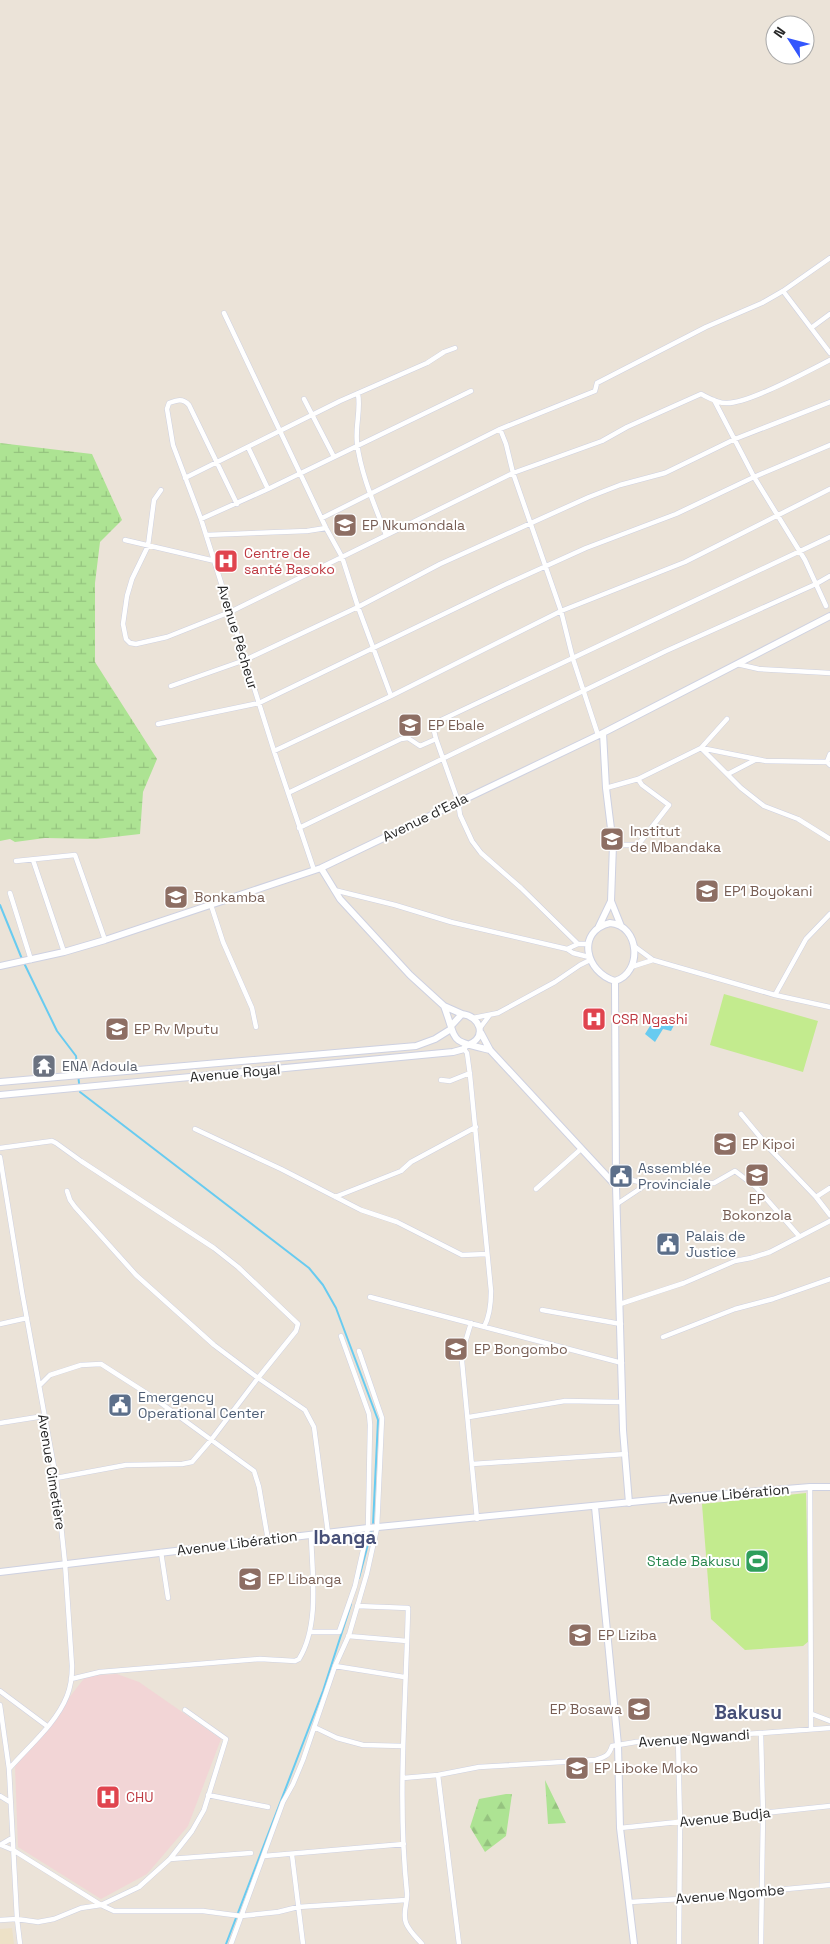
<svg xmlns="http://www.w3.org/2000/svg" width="830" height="1944" font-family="'Space Grotesk',sans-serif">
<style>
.education{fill:#ede1c7}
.medical{fill:#f2d5d6}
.forest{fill:url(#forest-firs)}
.wetland{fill:url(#wetland-marsh)}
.pitch{fill:#c3eb8e}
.water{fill:#68cbf0}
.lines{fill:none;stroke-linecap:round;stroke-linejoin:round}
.stream{stroke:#68cbf0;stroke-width:2}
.street-casing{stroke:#ced1e1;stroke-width:5.5}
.secondary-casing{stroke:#ced1e1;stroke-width:8}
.street{stroke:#fff;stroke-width:4.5}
.secondary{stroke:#fff;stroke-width:6}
.labels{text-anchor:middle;stroke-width:4;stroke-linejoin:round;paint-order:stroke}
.education-label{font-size:14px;fill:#785e54;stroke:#fff;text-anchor:start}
.health-label{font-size:14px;fill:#be3a42;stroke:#fff;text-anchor:start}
.street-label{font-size:14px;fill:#272727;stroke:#fff}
.worship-label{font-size:14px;fill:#5b616d;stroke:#fff;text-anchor:start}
.service-label{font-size:14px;fill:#4e5e75;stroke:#fff;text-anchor:start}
.leisure-label{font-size:14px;fill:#27864d;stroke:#fff;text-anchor:end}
.district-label{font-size:19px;font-weight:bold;fill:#475078;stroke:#fff}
</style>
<defs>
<pattern id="forest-firs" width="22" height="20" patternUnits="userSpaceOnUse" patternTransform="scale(1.25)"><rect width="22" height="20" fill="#ade393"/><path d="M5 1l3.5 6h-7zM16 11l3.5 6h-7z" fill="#95c37f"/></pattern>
<pattern id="wetland-marsh" width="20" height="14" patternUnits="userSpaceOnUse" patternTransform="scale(1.25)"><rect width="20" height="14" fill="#ade393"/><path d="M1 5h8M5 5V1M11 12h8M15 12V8" fill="none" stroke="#95c37f"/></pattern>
</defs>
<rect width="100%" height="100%" fill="#ebe3d8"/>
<path class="education" d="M12 1928 14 1944H0V1929Z"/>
<path class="medical" d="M117 1674 139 1682 221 1739 188 1826 147 1874 101 1899 18 1847 15 1767 86 1676Z"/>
<path class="forest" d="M545 1780 566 1823 548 1824Z
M506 1794H512L506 1836 485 1852 470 1827 479 1799Z"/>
<path class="wetland" d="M0 443 92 454 122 520 100 542 95 583V662L157 759 143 792 140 834 96 839 45 838 15 842 10 839 0 841Z"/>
<path class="pitch" d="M724 994 818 1021 803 1072 710 1045Z
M806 1493 809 1641 803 1646 745 1650 711 1619 702 1504Z"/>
<path class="water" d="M657 1015 674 1025 671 1031 663 1029 655 1042 645 1034Z"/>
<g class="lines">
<path class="stream" d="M0 905 22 959
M24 963 57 1031 76 1056 80 1092 309 1268 323 1285 336 1308 378 1420 373 1525
M359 1578 372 1529
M226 1944 323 1691 351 1604"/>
<g class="street-casing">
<path id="street" d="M783 291 830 353
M224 313 326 528 342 557 358 607 391 696
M811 328 830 314
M358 394C361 410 355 426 357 443 361 475 375 506 386 535
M304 399 334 457
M714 400 754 477 805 560 826 606
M500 429 506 444 513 473 561 611 573 659 598 735
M248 447 268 489
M185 478 340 401 427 363 444 352 455 348
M161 490 154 500 148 546 132 579 127 596 123 624 126 639 130 643 136 644 167 637 230 612 513 473 602 441 627 427 701 394C709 398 717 403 726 403 748 404 808 371 830 360
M237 504 189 405C183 398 177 400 169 403L167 409 173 445 201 519 274 751 314 870
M322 518 500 429 595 391 597 383 706 327 762 303 783 291 830 258
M201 519 268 489 471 391
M206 535 307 531 326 528
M125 540 215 561
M737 664 759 669 830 673
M171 686 245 660 358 607 440 564 589 497 620 485 665 473 735 439 830 402
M727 719 701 748 741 788 764 806 798 819 830 839
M158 724 259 703 504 585 586 548 676 514 754 477 830 445
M436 739 458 801 460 815 472 841 481 853 521 888 578 944
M274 751 391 696 561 611 685 562 830 489
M827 762 830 754
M728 774 755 760
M606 788 638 779 701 748 766 761 827 762 830 765
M288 793 401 739 408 738 420 746 436 739 433 727 437 722 830 537
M299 828 666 651 816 584 830 576
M613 845H638L669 805 642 785 638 779
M33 860 64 952
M16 861 75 855 105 940
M334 890 395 905 451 922 567 949 573 953 589 957
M10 893 31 960
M211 905 223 942 252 1008 256 1027
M634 946 653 960 775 995 830 1007
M567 949 578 944H589
M631 967 653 960
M775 995 806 939 830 914
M473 1018 498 1013 555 982 580 965 590 960
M480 1028 489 1016
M464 1049 467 1053 470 1075 491 1291C491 1304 490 1316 484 1327
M441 1080 450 1081 470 1073
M741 1114 771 1150 816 1197
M195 1129 281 1169 361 1210 397 1222 462 1255 487 1254
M0 1148 52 1141 56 1143 81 1161 214 1248 238 1267 298 1324 296 1331 258 1378 211 1440 192 1462 182 1464 126 1465 56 1478
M0 1157 22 1292 56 1478 65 1563 72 1666C72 1676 71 1686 67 1696 56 1724 28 1747 9 1769
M616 1176 647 1184 714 1183 735 1171 756 1187 799 1236
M830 1188 816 1197 830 1215
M536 1189 581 1149
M67 1191 70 1200 75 1207 136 1275 214 1345 258 1378 305 1410 314 1427 328 1533
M335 1197 401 1171 411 1162 476 1127
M617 1204 647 1184
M370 1297 622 1363
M620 1304 684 1283 735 1261 751 1258 770 1252 830 1221
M542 1310 621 1324
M471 1323 462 1353V1361L477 1519
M0 1324 27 1318
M663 1337 735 1309 773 1299 830 1279
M40 1385 50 1375 81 1365 101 1364 151 1396 254 1471 259 1487 268 1540
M469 1417 565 1401 622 1402
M0 1423 44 1416
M472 1464 626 1454
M810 1487 811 1729
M161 1552 168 1598
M357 1606 408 1608C406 1703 397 1799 407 1893 408 1902 402 1913 406 1923 409 1931 417 1938 422 1944
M310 1632H339L355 1586 368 1528 370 1425 369 1414 341 1336
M348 1636 407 1641
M335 1666 404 1677
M71 1679 100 1672 260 1659 295 1661 299 1659C320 1625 312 1573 311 1535
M0 1691 47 1726
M0 1705 9 1769 17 1919 20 1944
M812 1714 830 1721
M314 1727 337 1738 363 1745 403 1746
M761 1734 763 1813 761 1944
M678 1738 680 1823 679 1944
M438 1775 459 1944
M403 1778 438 1775 479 1767 595 1760C605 1757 609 1756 612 1746L636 1742 830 1728
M208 1795 268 1807
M0 1796 10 1802
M620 1828 830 1806
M0 1845 12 1838
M1 1845 13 1850 101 1905 114 1911H203L241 1916 278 1912 298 1907 406 1900
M292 1855 303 1944
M264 1856 404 1844
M170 1859 251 1853
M630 1902 680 1899 830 1885
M0 1920 17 1919 38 1922 54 1919 81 1908 101 1905 139 1887 170 1859 192 1831 204 1810 226 1739 185 1710
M231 1944 283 1802 293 1784 303 1760 335 1666 349 1635 367 1573 377 1528 382 1418 359 1351"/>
</g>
<g class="secondary-casing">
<path id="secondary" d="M603 733 606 788 613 845 611 901 621 926
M321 868 340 899 410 975 444 1006 462 1014
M610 923C640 925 643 973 615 981 585 972 576 931 610 923Z
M599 926 611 901
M0 966 64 952 105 940 321 868 603 733 830 616
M615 981 616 1186 623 1430 629 1503
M444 1006C458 1044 448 1040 490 1050
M451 1026 462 1014C480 1016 488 1037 468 1045
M481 1033 490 1050 616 1186
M0 1082 416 1046 435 1039 451 1029
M0 1095 453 1052 464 1049 466 1044
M595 1507 618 1745 620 1828 634 1944
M0 1572 368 1528 652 1500 810 1487H830"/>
</g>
<use href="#street" class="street"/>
<use href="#secondary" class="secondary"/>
</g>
<defs>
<g id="school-square" transform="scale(1.25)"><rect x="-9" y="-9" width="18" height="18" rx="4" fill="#8d6e63" stroke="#fff"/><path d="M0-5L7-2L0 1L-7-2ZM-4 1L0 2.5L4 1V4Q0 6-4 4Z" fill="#fff"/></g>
<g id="hospital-square" transform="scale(1.25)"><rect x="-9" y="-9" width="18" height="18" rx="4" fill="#e0444e" stroke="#fff"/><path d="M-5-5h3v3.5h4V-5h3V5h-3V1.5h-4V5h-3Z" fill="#fff"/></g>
<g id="temple-square" transform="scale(1.25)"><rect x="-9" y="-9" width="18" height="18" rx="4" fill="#6b7280" stroke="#fff"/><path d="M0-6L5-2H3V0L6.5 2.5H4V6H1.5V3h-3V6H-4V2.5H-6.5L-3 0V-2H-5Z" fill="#fff"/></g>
<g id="civic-square" transform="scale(1.25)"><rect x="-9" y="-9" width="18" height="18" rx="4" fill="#5c6f8a" stroke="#fff"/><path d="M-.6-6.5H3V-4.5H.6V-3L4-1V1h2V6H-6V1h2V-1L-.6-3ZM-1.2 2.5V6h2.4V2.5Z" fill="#fff"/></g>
<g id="stadium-square" transform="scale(1.25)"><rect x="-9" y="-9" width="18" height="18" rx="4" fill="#2e9e5b" stroke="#fff"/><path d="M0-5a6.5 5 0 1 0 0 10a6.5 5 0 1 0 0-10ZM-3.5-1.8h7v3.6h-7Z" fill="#fff"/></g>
</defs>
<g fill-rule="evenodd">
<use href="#school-square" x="345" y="525"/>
<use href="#hospital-square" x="226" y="561"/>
<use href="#school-square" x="410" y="725"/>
<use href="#school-square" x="612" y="839"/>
<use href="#school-square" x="707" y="891"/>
<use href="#school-square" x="176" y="897"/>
<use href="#hospital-square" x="594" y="1019"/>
<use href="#school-square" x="117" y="1029"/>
<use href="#temple-square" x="44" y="1066"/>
<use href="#school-square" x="725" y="1144"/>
<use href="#school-square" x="757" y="1175"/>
<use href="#civic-square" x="621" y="1176"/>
<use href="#civic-square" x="668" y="1244"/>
<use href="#school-square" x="456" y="1349"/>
<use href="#civic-square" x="120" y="1405"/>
<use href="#stadium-square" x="757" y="1561"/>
<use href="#school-square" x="250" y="1579"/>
<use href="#school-square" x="580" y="1635"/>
<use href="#school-square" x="639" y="1709"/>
<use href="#school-square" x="577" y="1768"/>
<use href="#hospital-square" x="108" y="1797"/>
</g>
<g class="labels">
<g class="education-label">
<text x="362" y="530">EP Nkumondala</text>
<text x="428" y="730">EP Ebale</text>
<text x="630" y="836">Institut<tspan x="630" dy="16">de Mbandaka</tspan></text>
<text x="724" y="896">EP1 Boyokani</text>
<text x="194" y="902">Bonkamba</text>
<text x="134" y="1034">EP Rv Mputu</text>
<text x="742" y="1149">EP Kipoi</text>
<text x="757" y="1204" text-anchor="middle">EP<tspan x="757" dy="16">Bokonzola</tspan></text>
<text x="474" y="1354">EP Bongombo</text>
<text x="268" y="1584">EP Libanga</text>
<text x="598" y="1640">EP Liziba</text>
<text x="622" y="1714" text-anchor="end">EP Bosawa</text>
<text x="594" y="1773">EP Liboke Moko</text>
</g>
<g class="health-label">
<text x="244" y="558">Centre de<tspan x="244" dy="16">santé Basoko</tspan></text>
<text x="612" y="1024">CSR Ngashi</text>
<text x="126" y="1802">CHU</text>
</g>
<g class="street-label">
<text transform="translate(238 637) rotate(73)" y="5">Avenue Pêcheur</text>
<text transform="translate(425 817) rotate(-26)" y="5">Avenue d'Eala</text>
<text transform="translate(235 1073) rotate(-5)" y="5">Avenue Royal</text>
<text transform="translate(52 1472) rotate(81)" y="5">Avenue Cimetière</text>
<text transform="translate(729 1494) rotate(-5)" y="5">Avenue Libération</text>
<text transform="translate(237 1543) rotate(-7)" y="5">Avenue Libération</text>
<text transform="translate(694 1738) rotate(-4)" y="5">Avenue Ngwandi</text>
<text transform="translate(725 1817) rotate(-6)" y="5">Avenue Budja</text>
<text transform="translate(730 1894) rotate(-5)" y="5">Avenue Ngombe</text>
</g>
<g class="worship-label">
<text x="62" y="1071">ENA Adoula</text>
</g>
<g class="service-label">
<text x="638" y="1173">Assemblée<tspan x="638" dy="16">Provinciale</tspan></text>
<text x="686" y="1241">Palais de<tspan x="686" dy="16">Justice</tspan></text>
<text x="138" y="1402">Emergency<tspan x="138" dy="16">Operational Center</tspan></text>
</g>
<g class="leisure-label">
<text x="740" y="1566">Stade Bakusu</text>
</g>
<g class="district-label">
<text x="345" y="1544">Ibanga</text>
<text x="748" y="1719">Bakusu</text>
</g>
</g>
<g transform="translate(790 40) rotate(306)"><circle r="24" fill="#ffffff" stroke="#a9a9a9"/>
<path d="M0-4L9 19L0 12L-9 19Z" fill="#3356fd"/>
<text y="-8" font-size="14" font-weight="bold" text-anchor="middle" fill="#272727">N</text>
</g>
</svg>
